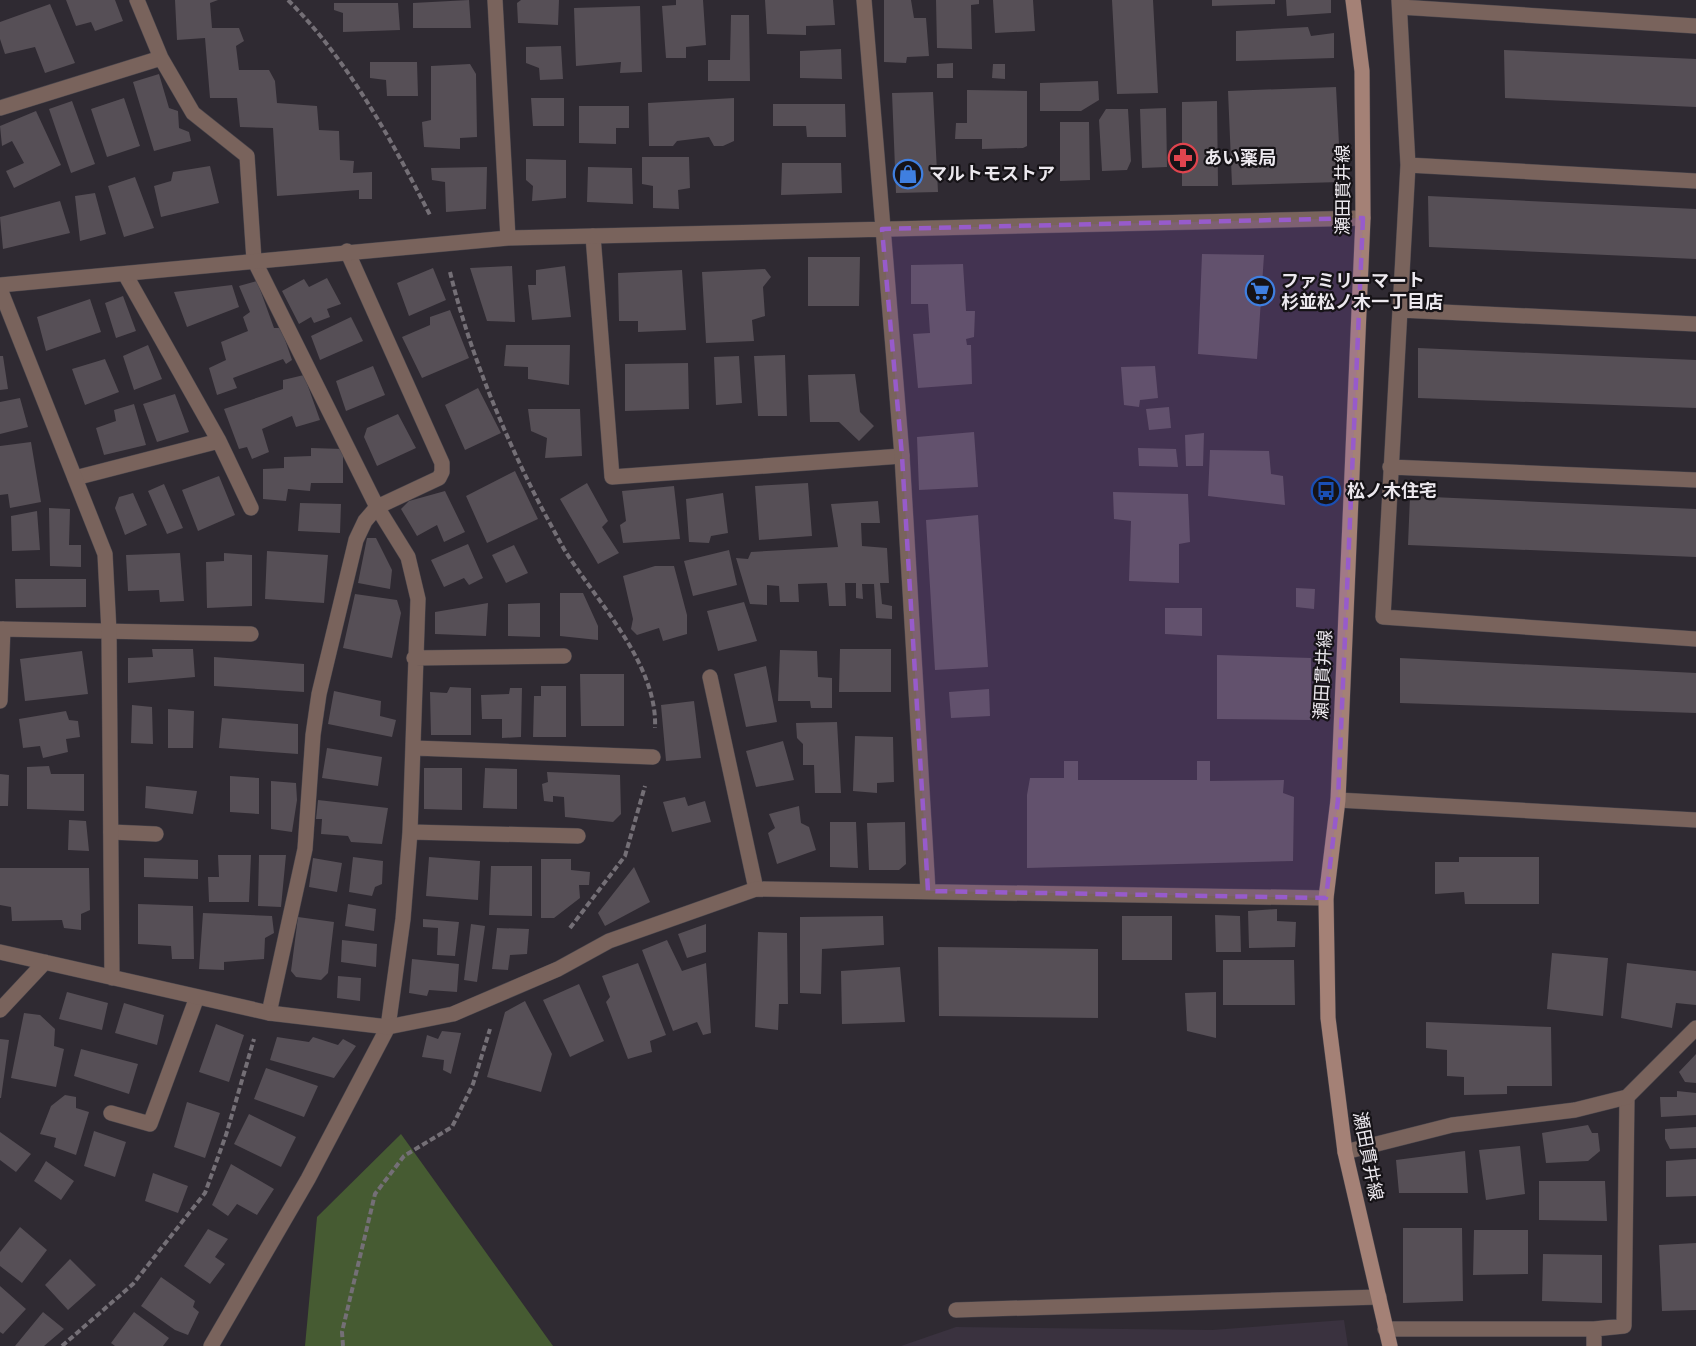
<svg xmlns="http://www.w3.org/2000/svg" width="1696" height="1346" font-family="'Times New Roman','Noto Sans JP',serif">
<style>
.built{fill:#3a323f}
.green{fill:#465b32}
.building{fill:#564f56}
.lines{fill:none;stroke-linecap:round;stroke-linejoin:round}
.lane-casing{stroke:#49454c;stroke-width:16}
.street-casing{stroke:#49454c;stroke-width:16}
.secondary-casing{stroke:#49454c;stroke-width:16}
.path{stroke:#746f76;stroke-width:4;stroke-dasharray:6 3;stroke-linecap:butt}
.lane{stroke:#79635c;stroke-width:15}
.street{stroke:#79635c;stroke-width:15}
.secondary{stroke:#a48176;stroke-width:15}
.marked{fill:#975bcb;fill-opacity:0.2;stroke:#975bcb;stroke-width:4.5;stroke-dasharray:12 8;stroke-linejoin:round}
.labels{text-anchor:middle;stroke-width:4.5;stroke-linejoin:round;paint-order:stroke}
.poi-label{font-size:18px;font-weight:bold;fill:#ece8ee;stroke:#161317;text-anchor:start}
.street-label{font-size:18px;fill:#ece8ee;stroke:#161317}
</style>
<rect width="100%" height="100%" fill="#2f2a32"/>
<path class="built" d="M1344 1320 1348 1346H901L956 1327 1212 1330Z"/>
<path class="green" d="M401 1134 553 1346H305L317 1217Z"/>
<path class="building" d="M66 0H115L123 21 95 31 91 22 76 26Z
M175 0H218L210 3 212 28H239L244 41 236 46 239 70H269L275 81 277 103 317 106 319 130 339 131 340 160 354 161 353 173 372 172V199H359V190L277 196 273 128 240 127 237 98H210L205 38 177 40Z
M469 0 471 28H413V3Z
M521 0H559L558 25 518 23 517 3Z
M676 0H703L706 45 686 47V58H666L662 6 676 5Z
M765 0H833L835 25 806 26V35L767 34Z
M884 0H911L914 18H926L929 56 907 57 906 63 884 62Z
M936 0H979V4L971 5 972 49 937 48Z
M993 0H1033L1035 31 995 33Z
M1112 0H1153L1158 93 1117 94Z
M1212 0H1275V4L1212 6Z
M1286 0H1331V13L1287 16Z
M334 3H398L400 30 343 32V13L334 10Z
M50 4 75 63 45 73 35 47 5 54 0 39V22Z
M640 6 642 72 620 73 621 62 576 66 574 8Z
M731 15H749L750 81H708V60H730Z
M1308 27 1311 36 1334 33V58L1236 61V31Z
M561 46 563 79 540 80 539 68 526 63V47Z
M841 49 842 79 800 78V51Z
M1504 50 1696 59V107L1505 98Z
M370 62H417L418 96H387L386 80 370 78Z
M953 63V78H937V64Z
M470 64 476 74 477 137 460 138V149L424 147 422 122 431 120V66Z
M993 64H1005V79L992 78Z
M159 74 169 108 178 111 179 128 189 132 191 141 154 151 133 82Z
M1098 81 1099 100 1081 111H1040V83Z
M1336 87 1341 182 1232 185 1228 91Z
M967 90 1027 91V146L1023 148 982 149V139H955L956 123H967Z
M933 92 938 192 896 193 892 93Z
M124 98 140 146 107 157 91 109Z
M531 98H564V126H533Z
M734 98V141L723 146H714L709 137 677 141 673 146H649L648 103Z
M72 101 95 164 71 173 49 109Z
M1217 101 1218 186H1182V102Z
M773 104H845L846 137H807L806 126H773Z
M579 106H629V128H616V144L579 143Z
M1166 108 1167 167 1142 168 1140 109Z
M1106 109H1128L1131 161 1127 170 1102 171 1099 120Z
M36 111 61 165 14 188 6 171 24 163 12 141 2 146 0 126Z
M1060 122H1089L1090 180 1060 181Z
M642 157H689L690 188 678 190 679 209 653 208V186L642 184Z
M526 159 566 160V198L532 201 533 186 526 180Z
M782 163H841L842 193 781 195Z
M210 166 219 203 161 217 154 186 171 181 173 172Z
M487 167 486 209 446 212 445 182 432 180 431 168Z
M588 167 632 168 633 204 587 202Z
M135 177 154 228 124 237 108 186Z
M95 193 106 234 80 241 75 196Z
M1428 196 1696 209V259L1429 247Z
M60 201 70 233 3 249 0 217Z
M1202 254 1264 255 1257 359 1198 354Z
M808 257H860L859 306H808Z
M963 264 966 311H975L974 337 966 339 967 345H971L972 384 918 388 913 334 930 333 928 304H911V265Z
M512 266 515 322 487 321 470 268Z
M565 266 571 317 532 320 528 285H536V270Z
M433 268 446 300 409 316 397 283Z
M765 269 771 277 763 287 765 316 752 320 754 341 706 343 702 272Z
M682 270 686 330 638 332V321H619L618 273Z
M327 278 341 304 327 309 330 317 314 323 311 317 299 324 282 291 304 279 309 287Z
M257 281 274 328H281L292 360 286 364 283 359 233 378 237 388 217 395 209 368 226 360 221 342 248 331 243 317 250 312 239 286Z
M232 285 239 307 187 327 174 292Z
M123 296 136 331 116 338 105 303Z
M90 299 101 332 46 351 37 317Z
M450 310 469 358 422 378 402 337 430 325V317Z
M351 317 363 341 320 360 311 336Z
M148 345 162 379 134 390 123 356Z
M506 345H570L569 385 528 379V367L504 366Z
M1418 348 1696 360V408L1418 398Z
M785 355 787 416H758L754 356Z
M0 356H3L8 389 0 390Z
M739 356 742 403 716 405 714 357Z
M105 359 119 392 85 405 72 369Z
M688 363 689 409 625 411V364Z
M373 366 385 395 346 411 336 381Z
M1155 366 1158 398 1140 400 1139 407 1124 405 1121 367Z
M855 374 860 412 874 426 859 441 839 422H810L808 375Z
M304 375 320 420 296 427 292 416 262 429 269 452 252 459 247 447 239 449 224 409 283 389V380Z
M478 388 501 433 465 450 445 405Z
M175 394 189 432 157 442 143 404Z
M20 398 28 427 0 434V402Z
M134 404 146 445 104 455 96 428 116 421 114 410Z
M1169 407 1171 428 1149 430 1146 409Z
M528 409H580L582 456 545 458 547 438 531 431Z
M398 414 416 448 377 466 364 437 367 428Z
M974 432 978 487 919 490 917 437Z
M1204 433 1203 466H1186L1185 435Z
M31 442 41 502 10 508 8 494 0 495V446Z
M311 448 343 449V483H311L310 491 288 489 286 501 263 499V469L284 468V457L311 456Z
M1138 448 1176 449 1178 467 1139 466Z
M1210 450 1269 451 1271 474 1283 476 1285 505 1208 496Z
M515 471 538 519 487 543 466 496Z
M219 476 235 515 198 531 182 490Z
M587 483 608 521 602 527 619 553 598 564 560 499Z
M808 483 812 536 759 540 755 486Z
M164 484 183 528 167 534 148 491Z
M674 486 680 539 623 543 620 525 626 521 622 491Z
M445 491 465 532 444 542 437 525 417 536 401 509 409 501Z
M1113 492 1188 494 1190 542 1179 544V583L1129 581 1131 521 1114 519Z
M133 493 147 525 125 535 115 508 119 497Z
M723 493 728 533 711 536 709 543 689 542 686 499Z
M1410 496 1696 509V557L1408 545Z
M878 501 880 523H861L862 546 887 548 889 583H880L882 604 892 606V619L876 618 874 584H862L863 599 856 598V583H845L846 606H829L827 583 798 584 799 602H780L779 586 767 585V605L750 604 736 558 748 559 751 552 838 547 831 504Z
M300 503 341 504 340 533 298 531Z
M49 508 70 509 69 545H81V567L50 566Z
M37 511 40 550 12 551 11 516Z
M978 515 988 667 935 670 926 520Z
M367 538H376L392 570 390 589 358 583Z
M468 544 483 578 469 585 464 578 444 587 431 560Z
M514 545 528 573 506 583 492 555Z
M729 550 737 585 693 596 684 561Z
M267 551 328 555 324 603 265 599Z
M180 553 184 601 160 602 159 590 128 591 126 555Z
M224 553 252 555V606L207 608 206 562 224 561Z
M655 566H674L687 615V634L663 641 659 628 637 635 631 629 633 619 623 576Z
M15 579H86V607L16 608Z
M1296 588 1315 589 1314 609 1296 607Z
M560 593H583L598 626V640L560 636Z
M355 594 397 600 401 613 392 658 343 648Z
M744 602 757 641 718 651 707 611Z
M488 603 486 636 435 634V612Z
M540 603V637L508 636V604Z
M1165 608H1202V636L1165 634Z
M152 649H193L195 677 128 683V658L153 657Z
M840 649H891V692H839Z
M780 650 817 651 818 677 832 678V708H811L810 701H778Z
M82 651 88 694 25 701 20 659Z
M1217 655 1311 658V720L1217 719Z
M214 657 304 664V692L214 686Z
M1400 658 1696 673V713L1400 703Z
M766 666 777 722 746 727 734 674Z
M580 674H624V726H581Z
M541 686H566V737H533L534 696H541Z
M450 687 471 688V735H431L430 692 447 693Z
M510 688H522L521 737 502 738V719H482L481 695 509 694Z
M989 689 990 716 951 718 949 692Z
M334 691 381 701 380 716 396 720 392 737 328 724Z
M694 701 701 758 666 761 661 705Z
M132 705 152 707 153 744 131 743Z
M168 709 194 711 193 748H168Z
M66 711 69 720 78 721 80 737 66 739 68 752 43 758 40 746 23 748 19 719Z
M222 718 298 724V754L219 748Z
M837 722 841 793H815L814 765H803V744L797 738 796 723Z
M855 736 893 737 894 782 877 783V793L853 791Z
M783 741 794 780 756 787 746 751Z
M327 748 382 757 378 786 322 778Z
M1064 761H1078V780H1197V761H1210V781L1284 780 1283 793 1294 797 1293 861 1027 868V795L1030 778H1064Z
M49 766 51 774H84V811L27 809V767Z
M424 768H462V810L424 809Z
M485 768 517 769V809L483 808Z
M547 772 620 775 621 814 613 822 565 817 564 797 553 796V802L544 801 542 784 548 782Z
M0 774 9 775 8 806H0Z
M230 776 259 778V814L230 812Z
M271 781 296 783 297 800 292 832 271 829Z
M146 786 197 791 193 814 145 808Z
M685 797 688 806 705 801 711 822 672 832 663 802Z
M318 800 388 808 382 844 351 842 348 836 321 834 322 819H316Z
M799 806 801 823 809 827 816 850 777 864 768 833 775 828 769 814Z
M69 820 86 821 89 851 68 850Z
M830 822H856L858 868 830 867Z
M905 822 906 864 899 870H869L867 823Z
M218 855H251L249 902H209L208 877H219Z
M259 855H286L281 907 258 906Z
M353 857 383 861 382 884 375 887 372 896 349 892Z
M429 857 480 861 478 900 426 896Z
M1459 857H1539V904H1465L1464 892 1435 894V862H1459Z
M144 858 198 860V879L144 877Z
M313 858 342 863 337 892 309 887Z
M541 859H571V870L590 872 589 885H579L580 898 554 918H541Z
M491 866H532V916L489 915Z
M634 867 650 902 605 926 598 913Z
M0 868H89L90 910 81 914V930L64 928 62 920 12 921 11 907 0 905Z
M138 904 193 906 194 959H172L171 946 138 944Z
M348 904 376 909 374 931 345 926Z
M1277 909V921L1296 922 1295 947 1249 948 1248 911Z
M203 913 272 916 274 933 265 938 264 959 224 962V970L199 969Z
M1215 915 1240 916 1241 952H1216Z
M883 916 884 945 822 949 821 994 800 993V917Z
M1122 916H1172V960H1122Z
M298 917 334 922 328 973 321 980 296 977 291 971Z
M423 919 459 922 455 956 437 955 438 928 423 927Z
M471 924 485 926 477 982 464 980Z
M706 924V952L687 958 678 934Z
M497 928 529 929 527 954 510 955 508 970 492 969Z
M758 932 787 933 788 1004H779L778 1030 755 1027Z
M342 940 377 944 376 967 341 962Z
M667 940 682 971 706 963 711 1033 703 1035 697 1022 673 1031 642 950Z
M938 947 1098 949V1018L939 1016Z
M1552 953 1608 958 1603 1016 1547 1009Z
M412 959 459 964 457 992 429 990 427 996 409 993Z
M1223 960H1294L1295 1005H1223Z
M638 963 666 1035 650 1041 652 1052 628 1059 606 1002 610 997 602 976Z
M1627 963 1696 971V1005L1676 1003 1672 1028 1621 1018Z
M900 967 905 1022 842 1024 841 971Z
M338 976 361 978 360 1001 337 998Z
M579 984 604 1041 570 1057 543 1000Z
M67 992 108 1003 102 1030 59 1019Z
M1216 992V1038L1187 1031 1185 993Z
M525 1001 552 1054 541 1092 487 1077 505 1012Z
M124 1003 164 1015 157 1045 115 1033Z
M24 1013 40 1015 55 1029 54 1046 64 1049 56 1087 11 1078Z
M1426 1022 1551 1027 1552 1086H1507V1094L1464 1095V1077L1447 1076V1050L1426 1048Z
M216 1024 244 1035 229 1082 199 1072Z
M442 1031 461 1033 451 1074 443 1070 444 1060 422 1057 427 1035 438 1039Z
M277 1037 309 1042 313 1037 338 1045 343 1039 356 1046 334 1078 270 1060Z
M0 1039 9 1040 1 1098H0Z
M81 1049 138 1064 129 1094 74 1076Z
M1696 1054V1083L1685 1082 1679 1072Z
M266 1068 318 1086 304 1117 254 1099Z
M1677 1091 1696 1093V1115L1661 1117 1660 1097H1677Z
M65 1095 76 1097V1108L89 1112 76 1155 54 1147 56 1138 40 1134 51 1106Z
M187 1102 220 1113 205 1158 174 1147Z
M249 1114 296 1137 281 1167 234 1144Z
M1588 1125 1592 1133H1598L1600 1151 1588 1161 1546 1163 1542 1133Z
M1696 1127V1148L1670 1149 1665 1139V1129Z
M94 1131 126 1142 115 1177 84 1166Z
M0 1132 31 1154 16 1172 0 1160Z
M1520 1146 1525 1194 1486 1200 1479 1150Z
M1465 1151 1468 1193H1399L1396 1160Z
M1696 1159V1196L1666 1197V1161Z
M46 1161 74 1181 61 1200 34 1181Z
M231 1164 274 1189 257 1215 237 1204 228 1216 212 1205Z
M153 1173 188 1186 178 1213 145 1201Z
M1539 1181H1605L1607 1221 1539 1220Z
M20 1227 47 1250 22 1283 0 1266V1252Z
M1403 1228H1462L1463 1301 1403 1303Z
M208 1229 228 1239 215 1257 225 1264 210 1284 184 1266Z
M1474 1230H1528V1274L1473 1275Z
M1696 1243V1310L1662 1311 1659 1245Z
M1543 1254 1602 1255V1303L1542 1301Z
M70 1259 96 1285 68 1310 45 1285Z
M161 1277 195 1301 193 1307 199 1312 188 1335 175 1330 141 1306Z
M0 1286 26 1309 3 1334 0 1332Z
M43 1312 64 1329 44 1346H15Z
M134 1312 169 1338 163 1346H115L111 1343Z"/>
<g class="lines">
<g class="lane-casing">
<path id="lane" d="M137 0 161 58 193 113 247 156 254 260 377 507 365 521 356 540 319 694 313 735 305 849 269 1013
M1399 0 1408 165 1383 617 1696 639
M1400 7 1696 26
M0 108 161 58
M1408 165 1696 181
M593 236 612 477 902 456
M125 274 219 441 251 508
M1400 310 1696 324
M1390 467 1696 480
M75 478 219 441
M0 629 251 634
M414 658 564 656
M710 677 756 889
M0 701 3 629
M414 748 653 757
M111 832 156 834
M410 832 578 836
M111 1113 150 1124 197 997
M956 1310 1379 1297
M1385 1329H1594L1624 1326 1627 1097
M1594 1329V1346
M211 1346 308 1179 388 1027 403 919 410 832 418 599 408 557 377 507 439 478 442 472V463L347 251"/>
</g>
<g class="street-casing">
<path id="street" d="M495 0 508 238
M864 0 902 456 928 891
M0 285 508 238 1363 218
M0 289 105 554 109 632 112 978
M1338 800 1696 820
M0 952 269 1013 388 1027 453 1014 558 969 609 941 756 889 1326 898
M0 1010 45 962
M1345 1152 1452 1125 1575 1110 1627 1097 1696 1028"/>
</g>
<g class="secondary-casing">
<path id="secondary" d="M1353 0 1362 71 1363 218 1338 800 1326 898 1328 1018 1345 1152 1390 1346"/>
</g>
<path class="path" d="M288 0C349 61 392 141 431 217
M450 272C468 346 498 420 532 489 542 509 553 529 564 549 596 601 658 664 655 728
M570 928 625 856 645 786
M62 1346 133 1284 205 1193 226 1135 254 1039
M343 1346 342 1332 375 1194 404 1156 452 1127 473 1084 490 1029"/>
<use href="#lane" class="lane"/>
<use href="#street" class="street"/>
<use href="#secondary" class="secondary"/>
</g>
<path class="marked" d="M1363 218 1338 800 1326 898 928 891 902 456 882 229Z"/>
<defs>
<g id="pharmacy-ring" transform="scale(1.5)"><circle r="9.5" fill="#161317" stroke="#e0444e" stroke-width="1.5"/><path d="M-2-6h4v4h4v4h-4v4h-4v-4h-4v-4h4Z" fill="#e0444e"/></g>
<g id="shop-ring" transform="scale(1.5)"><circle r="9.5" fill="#161317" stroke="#3f7fe0" stroke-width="1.5"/><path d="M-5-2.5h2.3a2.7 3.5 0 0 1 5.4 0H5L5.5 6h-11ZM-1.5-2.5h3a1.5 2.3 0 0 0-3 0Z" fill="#3f7fe0"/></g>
<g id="supermarket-ring" transform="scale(1.5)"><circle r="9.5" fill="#161317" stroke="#3f7fe0" stroke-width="1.5"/><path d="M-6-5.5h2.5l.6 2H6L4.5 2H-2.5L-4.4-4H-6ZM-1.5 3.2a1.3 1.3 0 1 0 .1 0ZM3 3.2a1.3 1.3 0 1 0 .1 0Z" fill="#3f7fe0"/></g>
<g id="bus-ring" transform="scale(1.5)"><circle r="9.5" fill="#161317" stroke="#1a4fb4" stroke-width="1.5"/><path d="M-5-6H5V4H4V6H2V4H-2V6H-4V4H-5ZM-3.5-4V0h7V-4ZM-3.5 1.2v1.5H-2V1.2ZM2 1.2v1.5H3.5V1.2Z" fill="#1a4fb4"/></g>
</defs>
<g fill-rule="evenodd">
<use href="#pharmacy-ring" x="1183" y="158"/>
<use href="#shop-ring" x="908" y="174"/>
<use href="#supermarket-ring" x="1260" y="291"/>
<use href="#bus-ring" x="1326" y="491"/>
</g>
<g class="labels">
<g class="poi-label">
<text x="1204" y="164">あい薬局</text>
<text x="929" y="180">マルトモストア</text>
<text x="1281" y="287">ファミリーマート<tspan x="1281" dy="21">杉並松ノ木一丁目店</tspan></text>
<text x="1347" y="497">松ノ木住宅</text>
</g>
<g class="street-label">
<text transform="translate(1343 190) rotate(-90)" y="6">瀬田貫井線</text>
<text transform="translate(1323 675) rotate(-87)" y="6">瀬田貫井線</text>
<text transform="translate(1368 1156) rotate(79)" y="6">瀬田貫井線</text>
</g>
</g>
</svg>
